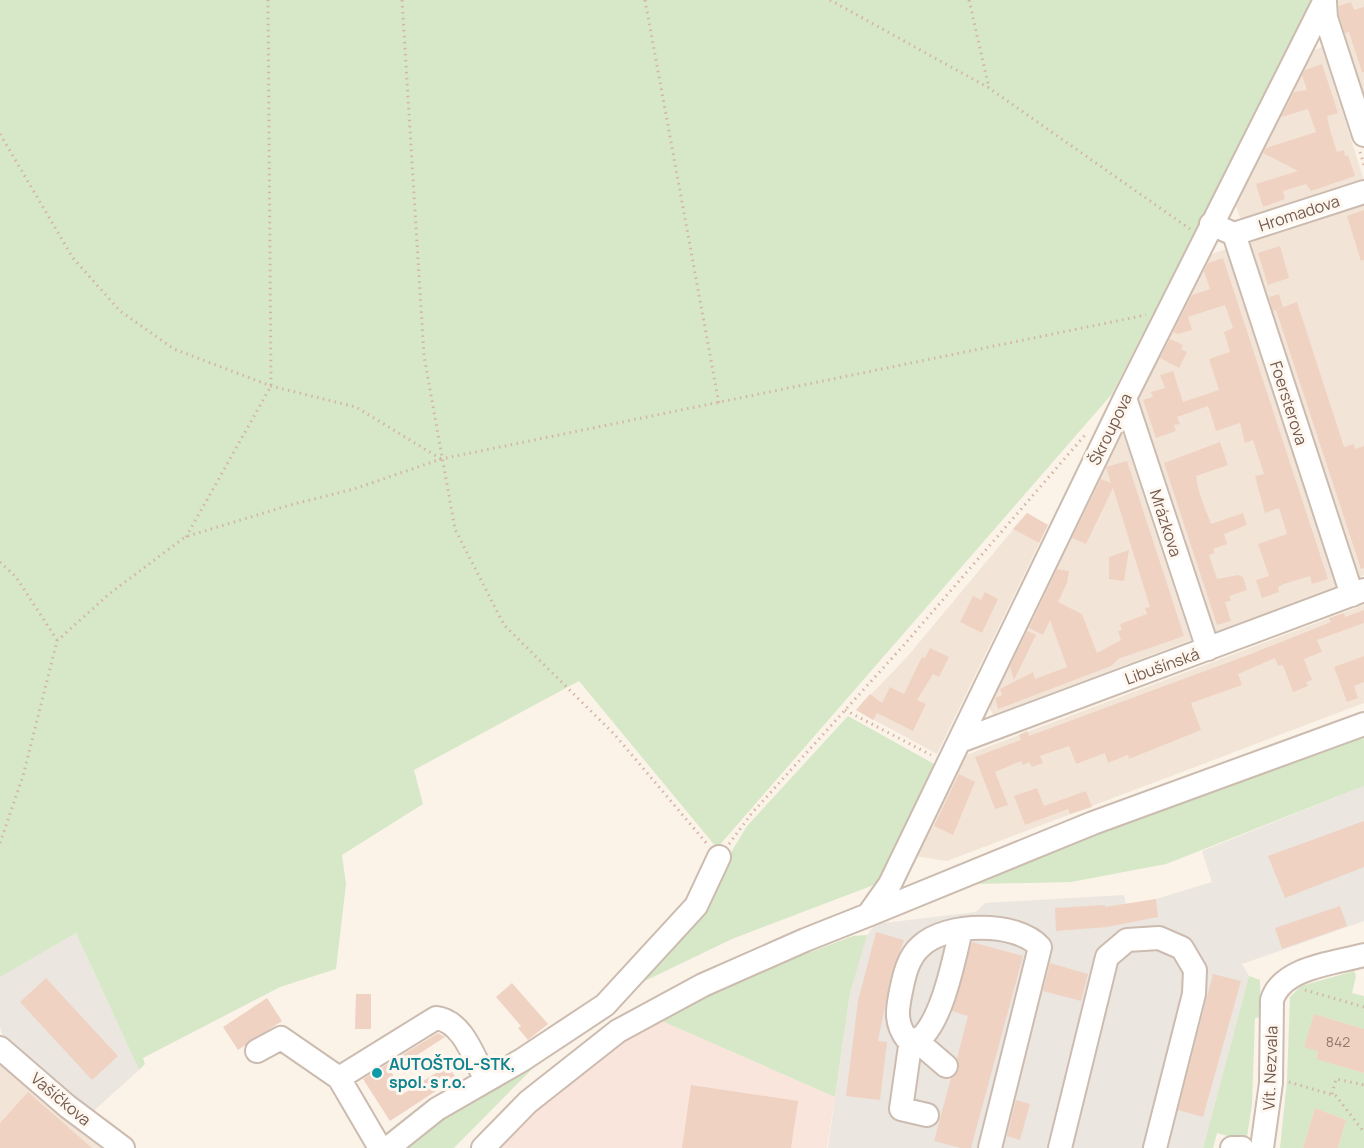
<svg xmlns="http://www.w3.org/2000/svg" width="1364" height="1148" font-family="Manrope,sans-serif">
<style>
.residential{fill:#f2e5d7}
.commercial{fill:#fae5dd}
.industrial{fill:#ece6e1}
.green{fill:#d6e8c7}
.building{fill:#efd2c2}
.lines{fill:none;stroke-linecap:round;stroke-linejoin:round}
.minor-casing{stroke:#ccbbaf;stroke-width:26}
.path{stroke:#d4b5a5;stroke-width:3;stroke-dasharray:1.5 4.5;stroke-linecap:butt}
.minor{stroke:#fff;stroke-width:22}
.culture-dot{fill:#0f9aa8;stroke:#fef7ef;stroke-width:2}
.labels{text-anchor:middle;stroke-width:6;stroke-linejoin:round;paint-order:stroke}
.number-label{font-size:14px;fill:#93786b}
.street-label{font-size:16px;fill:#745a4e;stroke:#fef7ef}
.culture-label{font-size:16px;font-weight:bold;fill:#0d838f;stroke:#fef7ef;text-anchor:start}
</style>
<rect width="100%" height="100%" fill="#fbf3e8"/>
<path class="residential" d="M1338 0H1364V100L1337 16Z
M1322 47 1364 180 1241 220 1234 201 1310 52Z
M1364 204V575L1358 578 1248 242Z
M1226 249 1336 586 1214 632 1135 394 1206 256Z
M1123 434 1191 640 993 715 987 702 1114 437Z
M1027 513 1048 525 937 754 856 710 907 657Z
M1364 605V703L947 861 914 856 961 757Z
M0 1057 112 1148H0Z"/>
<path class="commercial" d="M655 1018 835 1097 827 1148H498L558 1090 614 1045Z"/>
<path class="industrial" d="M1364 786V921L1242 964 1249 976 1203 1148H828L850 993 864 940 875 924 976 912 985 903 1124 895 1126 904 1156 899 1212 882 1202 851Z
M76 933 139 1070 89 1115 5 1045 0 1027V976Z"/>
<path class="green" d="M0 0H1313L1112 394 717 848 579 681 414 770 423 804 342 855 346 884 336 969 280 987 143 1058 145 1064 139 1070 76 933 0 977Z
M848 716 943 769 879 883 732 939 624 991 717 885 730 854 747 826Z
M1364 731V786L1166 864 1071 882 975 884 973 878Z
M867 935 850 993 835 1097 655 1018 700 994 853 936Z
M1354 971 1356 976 1352 993 1364 996V1029L1314 1014 1318 1051 1316 1058 1364 1073V1148H1338L1346 1120 1315 1108 1303 1148H1280L1287 1080 1290 997 1301 986Z
M1249 976 1260 980 1261 1017 1255 1018 1252 1104 1247 1137 1243 1140 1217 1133 1213 1148H1203Z
M531 1063 534 1067 454 1148H395Z"/>
<path class="building" d="M1351 2 1354 10 1364 7V72H1362L1349 32 1345 33 1339 15V6Z
M1322 64 1338 113 1327 116 1330 130 1337 152 1344 150 1345 156 1348 155 1355 176 1311 191 1306 184 1283 191 1285 199 1263 207 1256 184 1298 171 1263 153 1266 148 1316 132 1308 109 1281 117 1294 92 1307 90 1302 75 1305 70Z
M1364 210V260L1361 261 1347 216Z
M1280 246 1289 278 1268 285 1258 253Z
M1223 258 1328 579 1312 584 1310 576 1284 584 1278 587 1279 592 1262 598 1256 580 1269 576 1258 544 1287 534 1279 508 1265 513 1255 476 1264 474 1253 440 1245 443 1240 423 1216 431 1208 406 1177 417 1180 424 1174 425 1176 431 1156 438 1143 400 1153 397 1151 392 1165 388 1160 375 1173 371 1183 402 1219 390 1209 359 1230 352 1224 332 1233 328 1225 305 1188 317 1192 330 1178 334 1173 332 1192 295 1210 289 1204 271 1208 263Z
M1279 294 1283 307 1273 311 1269 297Z
M1297 302 1344 447 1354 444 1355 449 1364 446V568L1361 569 1276 310Z
M1170 339 1183 345 1181 349 1187 352 1179 368 1160 358Z
M1220 442 1228 465 1196 476 1199 492 1211 524 1243 513 1247 525 1224 534 1227 544 1213 549 1215 553 1209 555 1217 579 1238 575 1243 577 1247 590 1229 596 1231 601 1225 602 1231 621 1217 625 1164 463Z
M1127 461 1184 636 1118 659 1111 666 998 709 995 698 1002 695 1000 689 1033 672 1035 679 1067 667 1050 620 1043 635 1029 628 1057 569 1069 571 1067 583 1058 602 1082 614 1097 653 1121 640 1118 631 1122 630 1120 624 1147 614 1145 608 1150 607 1113 488 1086 544 1072 538 1101 479 1111 483 1106 467Z
M1027 513 1048 525 1039 543 1013 529Z
M1129 550 1124 581 1109 579V557Z
M985 592 998 599 982 633 960 622 973 596 981 600Z
M1364 610V623L1317 640 1322 652 1304 659 1312 680 1306 682 1308 686 1293 692 1283 665 1278 666 1275 658 1238 674 1242 685 1191 703 1201 730 1129 759 1128 755 1108 763 1105 753 1076 764 1069 746 1040 756 1043 763 1032 767 1029 762 1023 765 1021 761 995 772 1008 805 995 809 975 757 1021 740 1019 735 1027 731 1029 736 1251 654 1331 622 1329 618 1344 613 1345 617Z
M1027 631 1036 635 1014 680 1010 667Z
M930 648 949 657 939 677 933 674 917 700 926 704 913 731 877 713 873 720 856 710 870 694 882 703 890 687 904 694 922 657 925 658Z
M1364 656V682L1354 686 1358 698 1347 702 1334 667Z
M959 774 975 782 953 835 934 826Z
M1037 788 1044 806 1086 791 1092 807 1070 814 1068 809 1025 825 1014 796Z
M1364 821V867L1285 898 1268 856Z
M1156 899 1158 917 1107 927 1056 931 1055 908 1105 905V907Z
M1340 906 1347 926 1282 949 1275 928Z
M876 932 904 940 891 976 878 1041 887 1042 880 1100 846 1096 858 1001Z
M972 942 1023 956 971 1148H961L934 1141 951 1078 959 1069 957 1058 968 1016 952 1011Z
M1050 963 1088 974 1081 1001 1043 991Z
M1213 974 1241 981 1203 1117 1178 1110Z
M46 978 118 1056 92 1080 20 1002Z
M512 983 548 1024 528 1040 518 1028 521 1026 496 997Z
M356 994H371V1029H355Z
M267 998 282 1021 238 1050 223 1027Z
M1314 1014 1364 1029V1073L1316 1059 1318 1051 1304 1047Z
M438 1033 445 1037 391 1072 405 1093 448 1065 456 1078 390 1121 363 1079Z
M691 1085 798 1101 791 1148H682Z
M28 1092 92 1148H0V1123Z
M1016 1100 1030 1104 1020 1140 1007 1136Z
M1315 1108 1346 1120 1338 1148H1303Z"/>
<g class="lines">
<g class="minor-casing">
<path id="minor" d="M1325 2 1326 18 1364 135
M1211 224 1234 234 1352 595
M1234 234 1364 192
M1125 398 1208 649
M960 741 1364 590
M868 915 1093 823 1364 724
M961 930C954 959 942 1024 917 1041L907 1039C895 1023 897 1010 901 991 904 976 908 957 921 946 946 922 1017 921 1040 947L990 1148
M911 1039 901 1109 927 1115
M917 1041 946 1066
M0 1048 67 1106 123 1148
M257 1051 281 1038 339 1078
M380 1148 339 1078 436 1018C463 1021 474 1058 486 1080
M388 1148 437 1109 522 1060 605 1005 696 906 719 857
M483 1148 528 1102 618 1031 703 985 805 940 868 915 890 884 1125 398 1325 0
M1060 1148 1107 957 1127 940 1159 938 1182 948 1195 970 1194 994 1155 1148
M1232 1148H1242
M1262 1148 1271 1083 1272 1000C1282 967 1335 963 1364 955"/>
</g>
<path class="path" d="M402 0 424 356 455 529 504 625 615 735 708 845
M645 0 719 404
M830 0 989 88 1190 229
M969 0 989 88
M0 134 73 258 120 311 174 349 271 386 356 407 441 459
M1360 152 1364 165
M186 537 271 386 268 0
M0 562 16 577 57 640
M845 710 931 755
M0 843 23 776 57 641 109 594 185 537 290 505 354 489 441 459 1146 315
M729 844 752 813 903 646 1085 435
M1305 990 1364 1007
M1289 1082 1336 1096 1364 1132
M1332 1094 1336 1079 1364 1085"/>
<use href="#minor" class="minor"/>
</g>
<circle class="culture-dot" cx="377" cy="1073" r="6"/>
<g class="labels">
<g class="number-label">
<text x="1338" y="1047">842</text>
</g>
<g class="street-label">
<text transform="translate(1299 213) rotate(-18)" y="6">Hromadova</text>
<text transform="translate(1289 403) rotate(72)" y="6">Foersterova</text>
<text transform="translate(1110 429) rotate(-64)" y="6">Škroupova</text>
<text transform="translate(1166 523) rotate(72)" y="6">Mrázkova</text>
<text transform="translate(1162 666) rotate(-20)" y="6">Libušínská</text>
<text transform="translate(1270 1068) rotate(-88)" y="6">Vít. Nezvala</text>
<text transform="translate(61 1099) rotate(40)" y="6">Vašíčkova</text>
</g>
<g class="culture-label">
<text x="389" y="1070">AUTOŠTOL-STK,<tspan x="389" dy="18">spol. s r.o.</tspan></text>
</g>
</g>
</svg>
